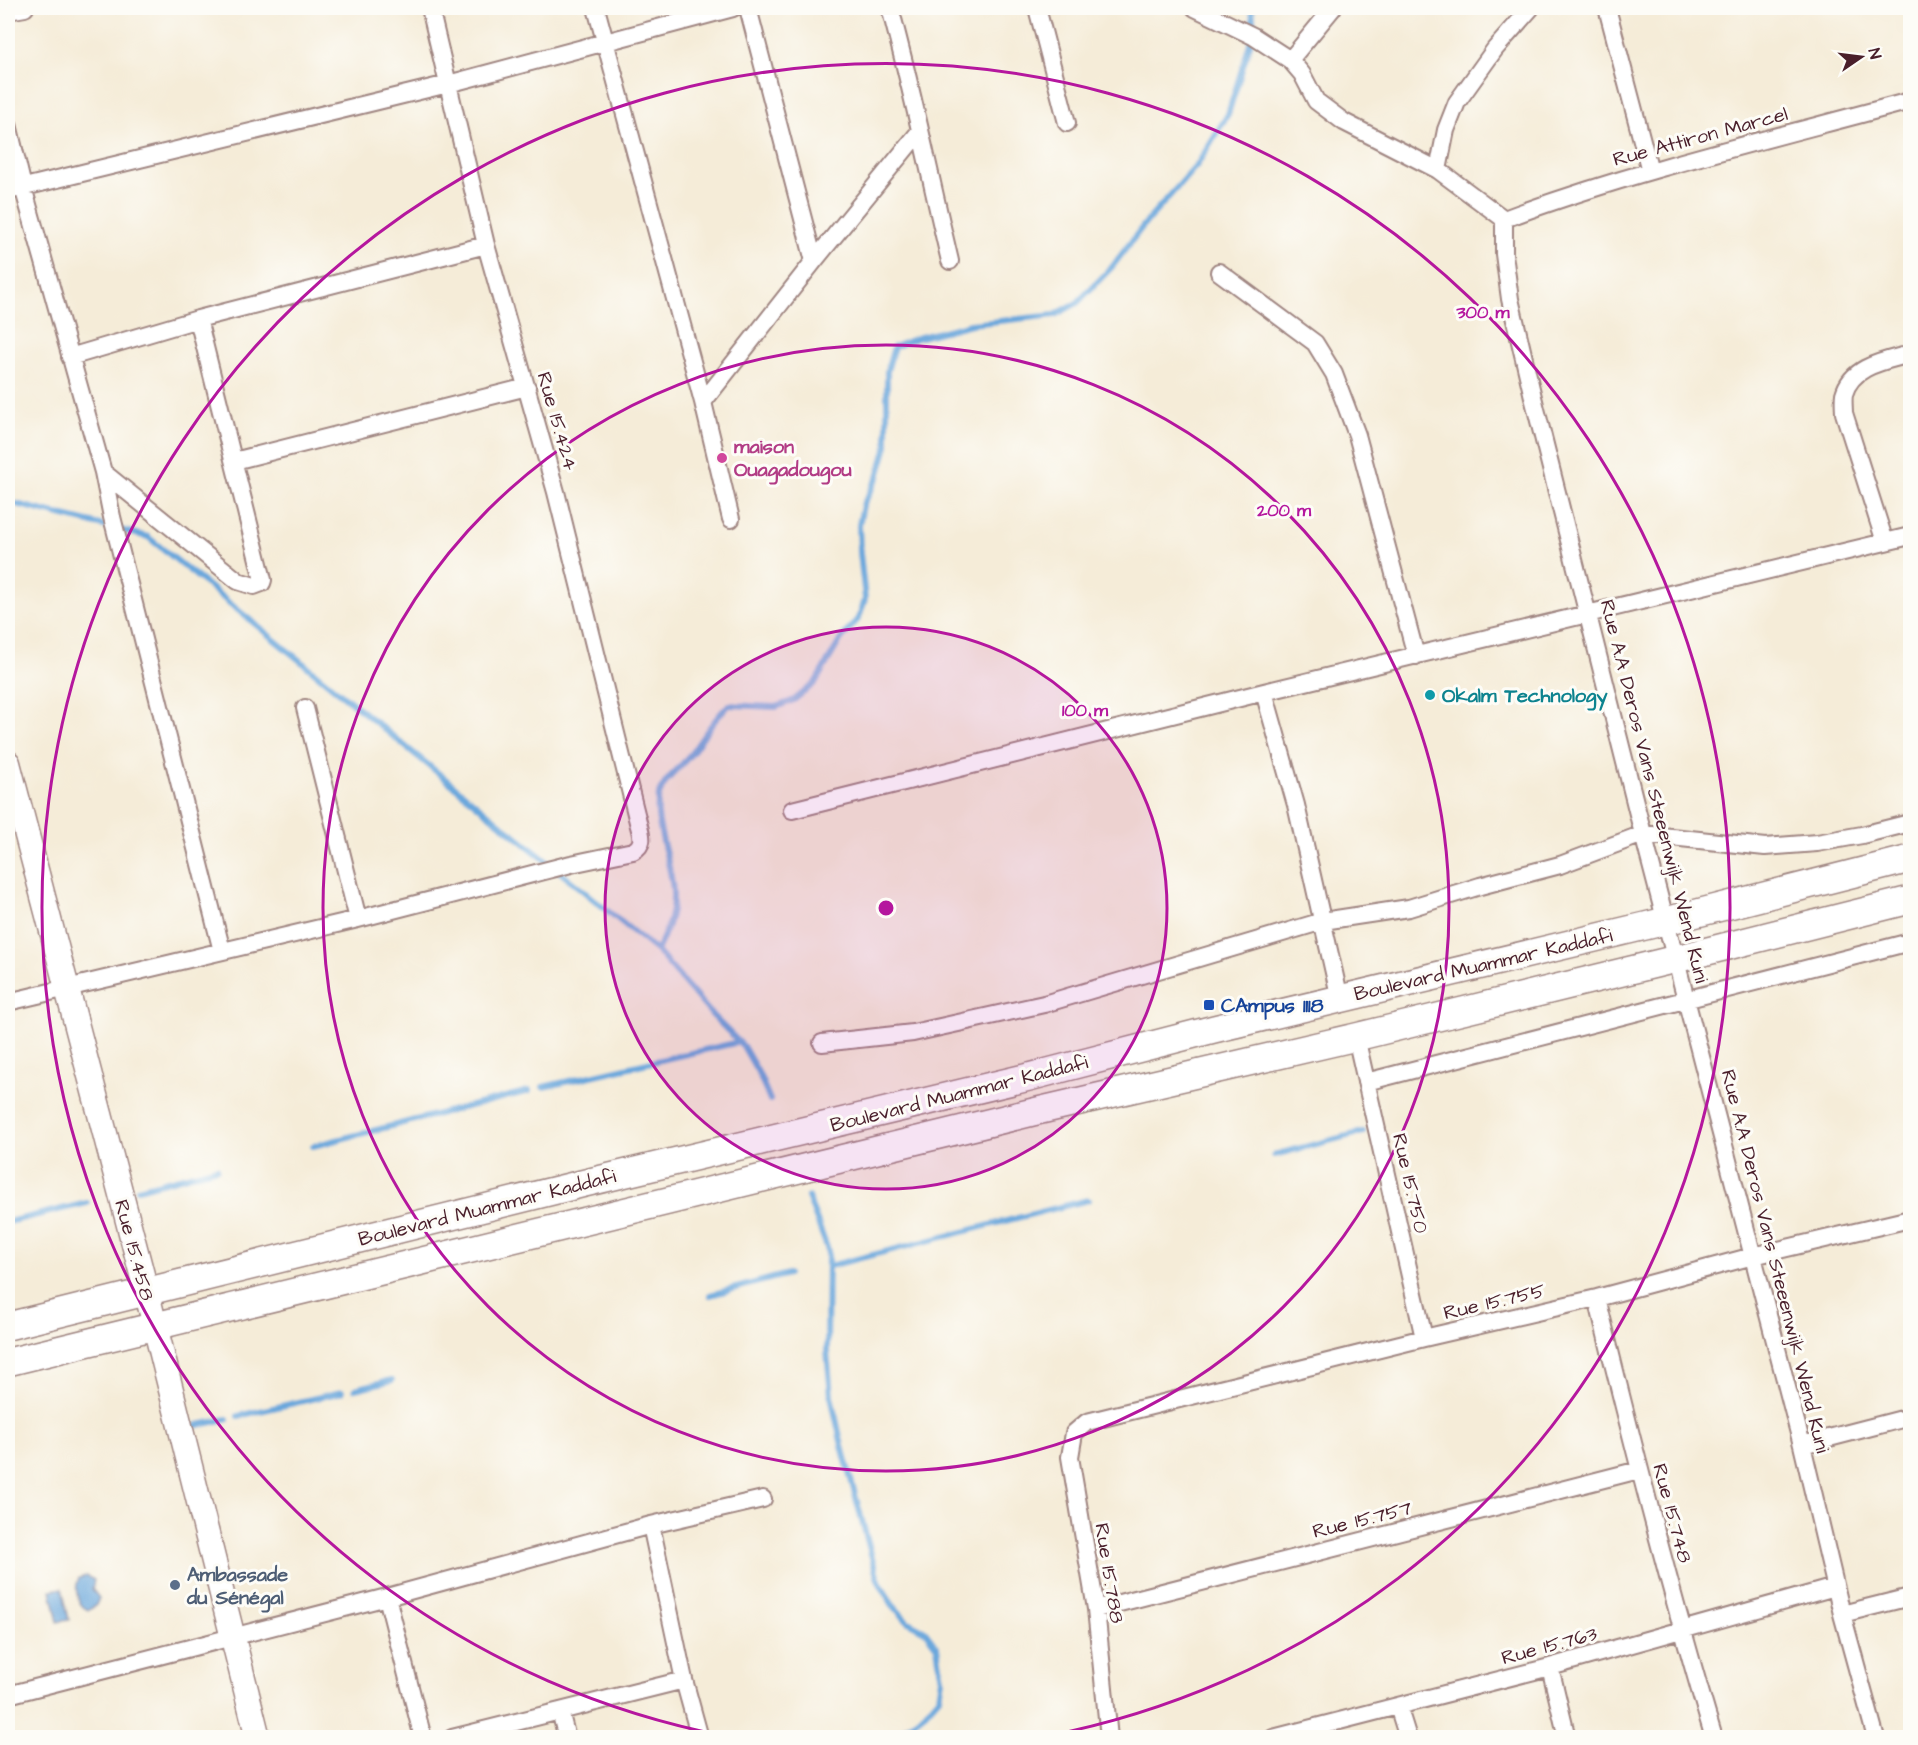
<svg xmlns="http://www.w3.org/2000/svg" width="1918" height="1745" font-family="'Architects Daughter',sans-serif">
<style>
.water{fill:#6ba7dc;stroke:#5a6384;stroke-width:1.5}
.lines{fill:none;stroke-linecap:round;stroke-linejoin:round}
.stream{stroke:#6ba7dc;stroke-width:6}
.street-casing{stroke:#a08682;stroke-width:20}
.secondary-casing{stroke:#a08682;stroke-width:27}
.primary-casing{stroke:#a08682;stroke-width:30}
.street{stroke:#fff;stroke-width:16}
.secondary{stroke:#fff;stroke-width:24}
.primary{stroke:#fff;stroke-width:27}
.ring{fill:none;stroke:#b5179e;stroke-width:3}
.hotel-dot{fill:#d1479c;stroke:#fdfcf7;stroke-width:2}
.culture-dot{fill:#0f9aa8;stroke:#fdfcf7;stroke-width:2}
.transit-dot{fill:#1a4fb4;stroke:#fdfcf7;stroke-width:2}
.service-dot{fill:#5c6f8a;stroke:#fdfcf7;stroke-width:2}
.labels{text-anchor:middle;stroke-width:6;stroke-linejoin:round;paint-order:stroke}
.street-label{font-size:20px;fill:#4a1f2b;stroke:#fdfcf7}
.hotel-label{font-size:20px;font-weight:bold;fill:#b23c85;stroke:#fdfcf7;text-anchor:start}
.culture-label{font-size:20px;font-weight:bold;fill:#0d838f;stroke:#fdfcf7;text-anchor:start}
.transit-label{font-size:20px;font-weight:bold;fill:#164399;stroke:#fdfcf7;text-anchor:start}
.service-label{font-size:20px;font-weight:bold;fill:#4e5e75;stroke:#fdfcf7;text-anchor:start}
.centre{fill:#b5179e;stroke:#fdfcf7;stroke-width:3}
.ring-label{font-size:18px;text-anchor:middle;font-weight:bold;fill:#b5179e;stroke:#fdfcf7;stroke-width:6;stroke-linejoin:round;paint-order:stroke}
</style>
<rect width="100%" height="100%" fill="#fdfcf7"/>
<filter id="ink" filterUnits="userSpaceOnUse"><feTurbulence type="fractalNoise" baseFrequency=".0167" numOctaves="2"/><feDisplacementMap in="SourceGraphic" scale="12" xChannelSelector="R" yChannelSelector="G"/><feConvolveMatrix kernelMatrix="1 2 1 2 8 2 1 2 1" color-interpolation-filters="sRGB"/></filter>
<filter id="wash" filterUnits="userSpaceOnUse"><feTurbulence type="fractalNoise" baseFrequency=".008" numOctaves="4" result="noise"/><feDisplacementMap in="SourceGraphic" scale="24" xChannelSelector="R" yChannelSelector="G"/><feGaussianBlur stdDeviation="1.35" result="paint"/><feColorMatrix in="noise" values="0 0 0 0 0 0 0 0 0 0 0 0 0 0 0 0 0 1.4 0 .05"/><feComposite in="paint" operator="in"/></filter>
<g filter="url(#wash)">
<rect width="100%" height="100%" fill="#f5ecd8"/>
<path class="water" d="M86 1576 94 1580 92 1589 99 1598 96 1605 89 1610C77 1607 74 1588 79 1578Z
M62 1588 69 1620 58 1622 51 1590Z"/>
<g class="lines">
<path class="stream" d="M8 502 148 537 657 951 713 1016 743 1046 759 1074 770 1100
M657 951C665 934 674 914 673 894 673 866 652 820 659 795 664 779 680 768 690 755 704 737 712 720 729 705L776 707 794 700 815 683 841 639 859 618 865 599 860 553 859 525 863 505 878 477 887 446V371L894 347 917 338 971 324 1055 315 1077 303 1112 267 1143 226 1197 165 1228 114 1254 31 1252 8
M543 1087 739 1042
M313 1146 529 1091
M1274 1155 1363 1132
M138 1189 217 1168
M808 1197 828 1250 827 1350 831 1396 842 1446 878 1580 892 1604 908 1622 925 1631 937 1647 942 1679 939 1697 925 1713 893 1738
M8 1222 87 1203
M829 1266 1088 1200
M710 1295 788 1274
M355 1389 392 1380
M238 1416 342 1392
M194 1426 227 1419"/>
</g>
</g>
<g filter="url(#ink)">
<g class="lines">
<g class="street-casing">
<path id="street" d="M596 8 703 402 731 519
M748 8 814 261
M890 8C913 92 930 177 950 261
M1037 8 1067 123
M1195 8 1253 36 1290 60 1302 74 1316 101 1344 122 1438 170 1504 219
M1607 8 1650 171
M8 11 25 8
M1290 60 1333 8
M8 124 23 187 103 472 112 517 222 951
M1438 170 1446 130 1457 102 1495 49 1531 8
M8 191 448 84 733 8
M1504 219V254L1510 299 1533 397 1643 834 1802 1445 1842 1614 1876 1738
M1504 219C1636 170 1774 138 1910 101
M1219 272 1315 343 1334 374 1357 435 1416 656
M70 357 198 319 486 245
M703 402 814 261 920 131
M234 461 527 387
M103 472 238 581 254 586 262 583 263 580 198 319
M1885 542 1844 413C1844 408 1843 400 1844 394 1852 365 1886 361 1910 354
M1264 692 1296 805 1340 999
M305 708 358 919
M792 810 1264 692 1910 536
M8 1002 358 919 571 864 633 851C644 845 642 837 639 826L556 492 486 245 430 8
M1356 1037 1424 1338
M822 1043 913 1033 1044 1004 1323 921 1409 908 1480 886 1560 865 1643 834 1765 847 1817 843 1862 835 1910 823
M1366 1082 1910 942
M1597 1298C1633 1446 1670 1592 1714 1738
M1802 1445 1910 1417
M651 1525 684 1680 700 1738
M387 1597 423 1738
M1096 1609 1639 1470
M1842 1614 1910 1597
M1550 1667 1567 1738
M8 1695 387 1597 651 1525 763 1499
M1398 1706 1408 1738
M560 1711 567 1738
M452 1738 684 1680
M1109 1738 1096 1609 1070 1457 1074 1433 1087 1422 1424 1338 1597 1298 1753 1256 1910 1219
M1273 1738 1550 1667 1835 1587"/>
</g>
<g class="secondary-casing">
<path id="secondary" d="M8 763 146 1290 258 1738"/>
</g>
<g class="primary-casing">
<path id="primary" d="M8 1326 585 1183 1029 1077 1214 1029 1666 921 1910 859
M8 1362 1033 1112 1356 1037 1676 959 1910 900"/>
</g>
<use href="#street" class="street"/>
<use href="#secondary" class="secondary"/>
<use href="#primary" class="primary"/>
</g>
</g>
<circle cx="886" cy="908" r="281" fill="#b5179e" fill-opacity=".12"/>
<g class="ring">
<circle cx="886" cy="908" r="281"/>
<circle cx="886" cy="908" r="563"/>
<path d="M725 1736A844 844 0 1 1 1047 1736"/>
</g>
<circle class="hotel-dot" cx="722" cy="458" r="6"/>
<circle class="culture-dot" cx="1430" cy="695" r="6"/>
<rect class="transit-dot" x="1203" y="999" width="12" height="12" rx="3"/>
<circle class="service-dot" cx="175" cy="1585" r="6"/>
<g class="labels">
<g class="street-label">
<text transform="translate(1700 136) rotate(-15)" y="7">Rue Attiron Marcel</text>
<text transform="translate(558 421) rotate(74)" y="7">Rue 15.424</text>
<text transform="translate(1655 791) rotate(76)" y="7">Rue A.A Deros Vans Steeenwijk Wend Kuni</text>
<text transform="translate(1483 964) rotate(-13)" y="7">Boulevard Muammar Kaddafi</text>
<text transform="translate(959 1093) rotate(-14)" y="7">Boulevard Muammar Kaddafi</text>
<text transform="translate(1411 1183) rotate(77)" y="7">Rue 15.750</text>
<text transform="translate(487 1207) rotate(-14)" y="7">Boulevard Muammar Kaddafi</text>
<text transform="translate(135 1250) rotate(75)" y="7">Rue 15.458</text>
<text transform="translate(1776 1261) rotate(76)" y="7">Rue A.A Deros Vans Steeenwijk Wend Kuni</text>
<text transform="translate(1494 1301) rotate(-13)" y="7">Rue 15.755</text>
<text transform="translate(1673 1513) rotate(75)" y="7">Rue 15.748</text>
<text transform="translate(1362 1519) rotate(-14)" y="7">Rue 15.757</text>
<text transform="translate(1110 1573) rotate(81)" y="7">Rue 15.788</text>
<text transform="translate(1549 1645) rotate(-15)" y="7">Rue 15.763</text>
</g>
<g class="hotel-label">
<text x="734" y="453">maison<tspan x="734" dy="23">Ouagadougou</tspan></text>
</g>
<g class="culture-label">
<text x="1442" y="702">Okalm Technology</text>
</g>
<g class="transit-label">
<text x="1221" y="1012">CAmpus 1118</text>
</g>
<g class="service-label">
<text x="187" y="1581">Ambassade<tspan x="187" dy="23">du Sénégal</tspan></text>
</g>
</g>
<circle cx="886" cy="908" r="9" class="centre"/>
<g class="ring-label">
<text x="1483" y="318">300 m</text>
<text x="1284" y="516">200 m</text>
<text x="1085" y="716">100 m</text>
</g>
<rect width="1918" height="1745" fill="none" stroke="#fdfcf7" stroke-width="30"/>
<g transform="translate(1861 57) rotate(76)" stroke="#fdfcf7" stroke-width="4.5" paint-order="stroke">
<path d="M0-4.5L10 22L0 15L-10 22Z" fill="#4a1f2b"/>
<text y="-9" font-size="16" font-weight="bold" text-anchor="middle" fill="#4a1f2b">N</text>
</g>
</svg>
